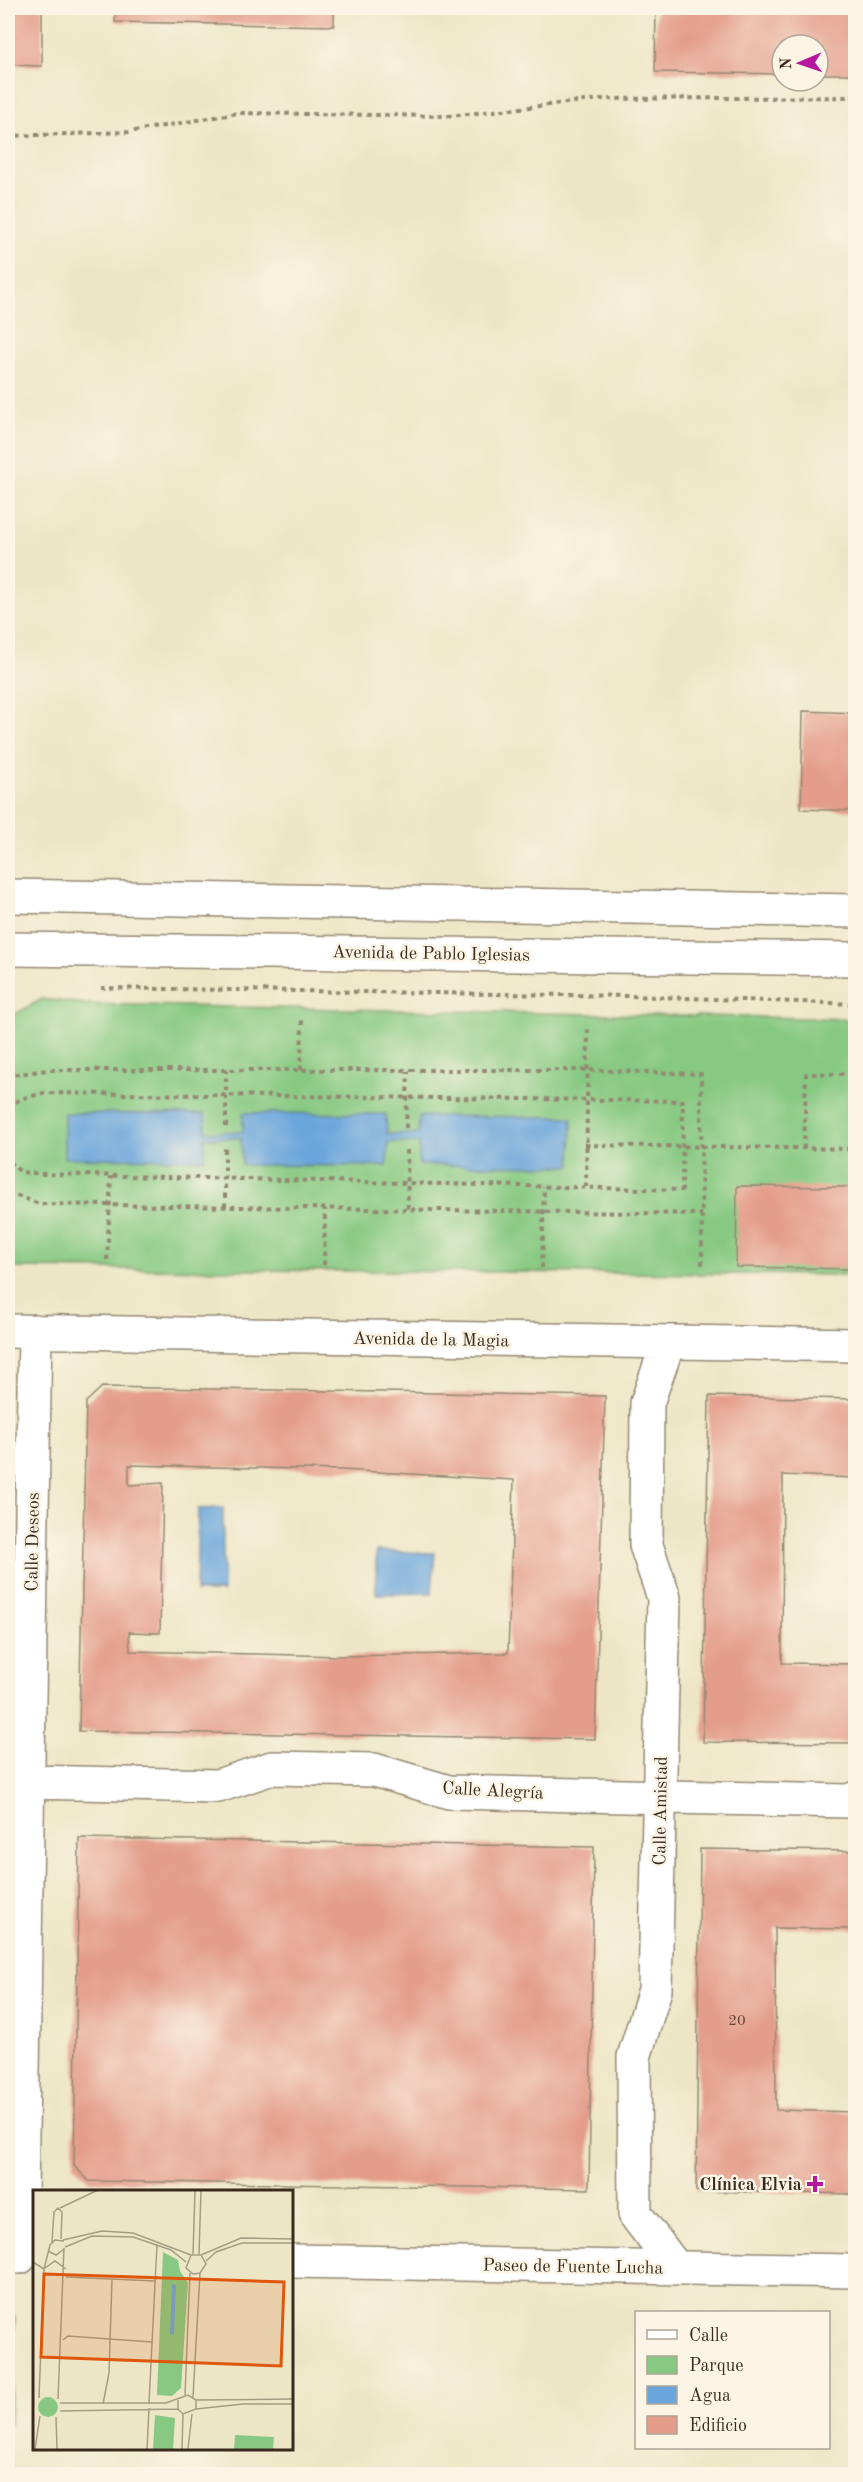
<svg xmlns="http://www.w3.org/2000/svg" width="863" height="2482" font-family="'Old Standard TT',serif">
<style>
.green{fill:#87c982;stroke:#617a50;stroke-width:1.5}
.water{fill:#6aa6db;stroke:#52687c;stroke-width:1.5}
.building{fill:#e49d8b;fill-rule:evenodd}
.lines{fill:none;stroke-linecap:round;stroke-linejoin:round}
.minor-casing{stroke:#948872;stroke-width:36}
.path{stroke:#948872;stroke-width:4;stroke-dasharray:4.5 4.5;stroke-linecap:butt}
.minor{stroke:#fff;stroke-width:33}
.poi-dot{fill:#b5179e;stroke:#fcf5e5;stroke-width:2}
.labels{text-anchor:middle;stroke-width:5;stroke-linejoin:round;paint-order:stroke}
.number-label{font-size:15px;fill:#654739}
.street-label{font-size:18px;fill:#3b2a1e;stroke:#fcf5e5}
.poi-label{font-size:18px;font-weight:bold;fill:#3b2a1e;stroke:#fcf5e5;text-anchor:end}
.inset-road{fill:none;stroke:#a69b83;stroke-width:1.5}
.view{fill:#df570d;fill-opacity:0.15;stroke:#df570d;stroke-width:3}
.inset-edge{fill:none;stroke:#3b2a1e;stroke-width:3}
</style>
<rect width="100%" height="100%" fill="#fcf5e5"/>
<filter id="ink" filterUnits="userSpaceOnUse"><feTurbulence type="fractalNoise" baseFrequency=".0167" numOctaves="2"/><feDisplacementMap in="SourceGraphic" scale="12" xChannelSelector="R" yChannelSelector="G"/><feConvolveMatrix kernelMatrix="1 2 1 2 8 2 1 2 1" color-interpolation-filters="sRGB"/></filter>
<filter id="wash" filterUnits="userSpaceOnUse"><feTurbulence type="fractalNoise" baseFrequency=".008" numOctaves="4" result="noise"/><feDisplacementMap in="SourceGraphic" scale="24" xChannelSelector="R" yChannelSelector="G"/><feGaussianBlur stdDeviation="1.35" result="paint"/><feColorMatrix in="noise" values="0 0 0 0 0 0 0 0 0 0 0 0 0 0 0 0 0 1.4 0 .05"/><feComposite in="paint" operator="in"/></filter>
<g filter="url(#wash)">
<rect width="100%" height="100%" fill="#ede6c6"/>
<path class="green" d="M42 999 85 1004 855 1019V1275L8 1268V1018Z
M8 2317H15L10 2424H8Z"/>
<path class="water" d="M64 1113 205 1114 206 1132H243V1113L386 1114 387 1134H418L419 1116 572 1117 571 1166 419 1165V1143L388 1142 387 1166 242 1165 241 1138H205L204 1159 64 1158Z
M223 1508V1592H196L198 1509Z
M376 1551 435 1553 432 1593 376 1594Z"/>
<g id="blocks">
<path class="building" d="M8 8H42V66L8 65Z
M116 8H334V26L115 22Z
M656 8H856V74H818V45H782V74L655 72Z
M803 711 856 713V811L801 809Z
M737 1186 856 1187V1269L736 1267Z
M102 1387 605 1396 595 1739 79 1731 86 1402ZM129 1465 342 1470 514 1480 508 1653 340 1656 130 1651 129 1632 160 1633 163 1483 129 1485Z
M709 1396 856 1399V1478L783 1475 782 1663 856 1664V1743L703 1742Z
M79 1838 594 1847 589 2189 89 2181 74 2166Z
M700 1849 856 1851V1929L775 1928 776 2110 856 2112V2194L696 2191Z"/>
</g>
</g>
<g filter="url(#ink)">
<use href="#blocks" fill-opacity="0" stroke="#948872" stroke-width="1.5"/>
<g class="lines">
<g class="minor-casing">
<path id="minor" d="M8 896 856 911
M8 949 856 959
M8 1331 856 1345
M668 1343 647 1403 646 1545 664 1598 655 1990 634 2057 635 2214 676 2268
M28 1782 218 1786 272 1768 374 1770 449 1792 848 1801 856 1798
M20 2257 35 1331
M291 2261 856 2271"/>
</g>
<path class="path" d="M8 136 129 132 238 113 449 116 602 99 856 97
M101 988 630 996 856 1004
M301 1070 302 1020
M8 1080 12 1075 47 1070H588L701 1074 702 1267
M8 1107 20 1099 44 1093 683 1101 682 1190 44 1174 20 1172 8 1159
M226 1127V1070
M406 1128 408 1071
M585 1145 856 1149
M804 1149 806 1074H856
M407 1150 408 1210
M586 1187 588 1026
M8 1192 39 1204 702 1214
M225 1207V1146
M107 1260 111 1176
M324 1265 325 1209
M542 1268 544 1186"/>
<use href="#minor" class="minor"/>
</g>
</g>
<path class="poi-dot" d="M812 2175h6v6h6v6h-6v6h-6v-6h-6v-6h6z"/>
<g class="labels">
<g class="number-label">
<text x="737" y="2025">20</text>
</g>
<g class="street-label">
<text transform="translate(431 953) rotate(1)" y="6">Avenida de Pablo Iglesias</text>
<text transform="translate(431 1339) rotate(1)" y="6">Avenida de la Magia</text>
<text transform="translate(32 1542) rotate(-89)" y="6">Calle Deseos</text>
<text transform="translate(493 1790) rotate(3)" y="6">Calle Alegría</text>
<text transform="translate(660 1811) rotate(-89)" y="6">Calle Amistad</text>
<text transform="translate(573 2266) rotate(1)" y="6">Paseo de Fuente Lucha</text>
</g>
<g class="poi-label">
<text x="802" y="2190">Clínica Elvia</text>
</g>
</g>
<g transform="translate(33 2190)">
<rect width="260" height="260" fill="#ede6c6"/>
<path d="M130 62 145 70 147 81 155 93 148 198 139 206 124 205ZM5 217a10 10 0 1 1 20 0a10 10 0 1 1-20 0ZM122 225 142 228 140 259H120ZM202 245 241 247 240 259H201Z" fill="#87c982"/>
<path d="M139 94 143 95 141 144H137Z" fill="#6aa6db"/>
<path class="inset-road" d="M27 18 65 0M30 50 69 41 100 43 158 65H168L173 74 167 83 160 84 153 78 158 65M19 52 21 22 25 18 29 22 28 49M32 57 59 46 100 47 138 60 153 72M15 61 23 65 31 59M160 64 162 0M166 64 168 0M168 65 208 48 260 49M173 71 183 62 209 53H260M0 72 11 79 6 208M12 78 22 71 33 79M11 79 17 55 22 50 31 51M33 87 122 91M30 150 35 146 119 152M152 205 157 83M160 207 167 83M25 209 31 58M163 210 260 209M27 213H133L155 205 163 210V219L150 224 145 219V210M116 213 124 54M70 214 76 183 79 89M163 219 210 214H260M27 221 145 219M23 227 24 259M2 259 7 226M114 259 116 218M149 259 150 224M155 259 159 224"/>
<path class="view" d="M11 84 251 92 248 176 8 167Z"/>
<rect width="260" height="260" class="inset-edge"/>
</g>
<rect width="863" height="2482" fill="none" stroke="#fcf5e5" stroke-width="30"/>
<rect x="635" y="2311" width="195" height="138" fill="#fcf5e5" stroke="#afa495" stroke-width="1.5"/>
<rect x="647" y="2330" width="30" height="9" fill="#ffffff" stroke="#afa495" stroke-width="1.5"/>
<text x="689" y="2341" font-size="18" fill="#3b2a1e">Calle</text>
<rect x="647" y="2356" width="30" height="18" fill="#87c982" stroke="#afa495" stroke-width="1.5"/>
<text x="689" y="2371" font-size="18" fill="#3b2a1e">Parque</text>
<rect x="647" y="2386" width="30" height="18" fill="#6aa6db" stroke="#afa495" stroke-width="1.5"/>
<text x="689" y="2401" font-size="18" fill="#3b2a1e">Agua</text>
<rect x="647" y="2416" width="30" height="18" fill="#e49d8b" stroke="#afa495" stroke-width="1.5"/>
<text x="689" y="2431" font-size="18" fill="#3b2a1e">Edificio</text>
<g transform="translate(800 63) rotate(268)"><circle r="28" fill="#fcf5e5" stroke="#afa495" stroke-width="1.5"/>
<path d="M0-4.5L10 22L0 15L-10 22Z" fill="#b5179e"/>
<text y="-9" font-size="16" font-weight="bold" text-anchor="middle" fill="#3b2a1e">N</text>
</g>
</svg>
